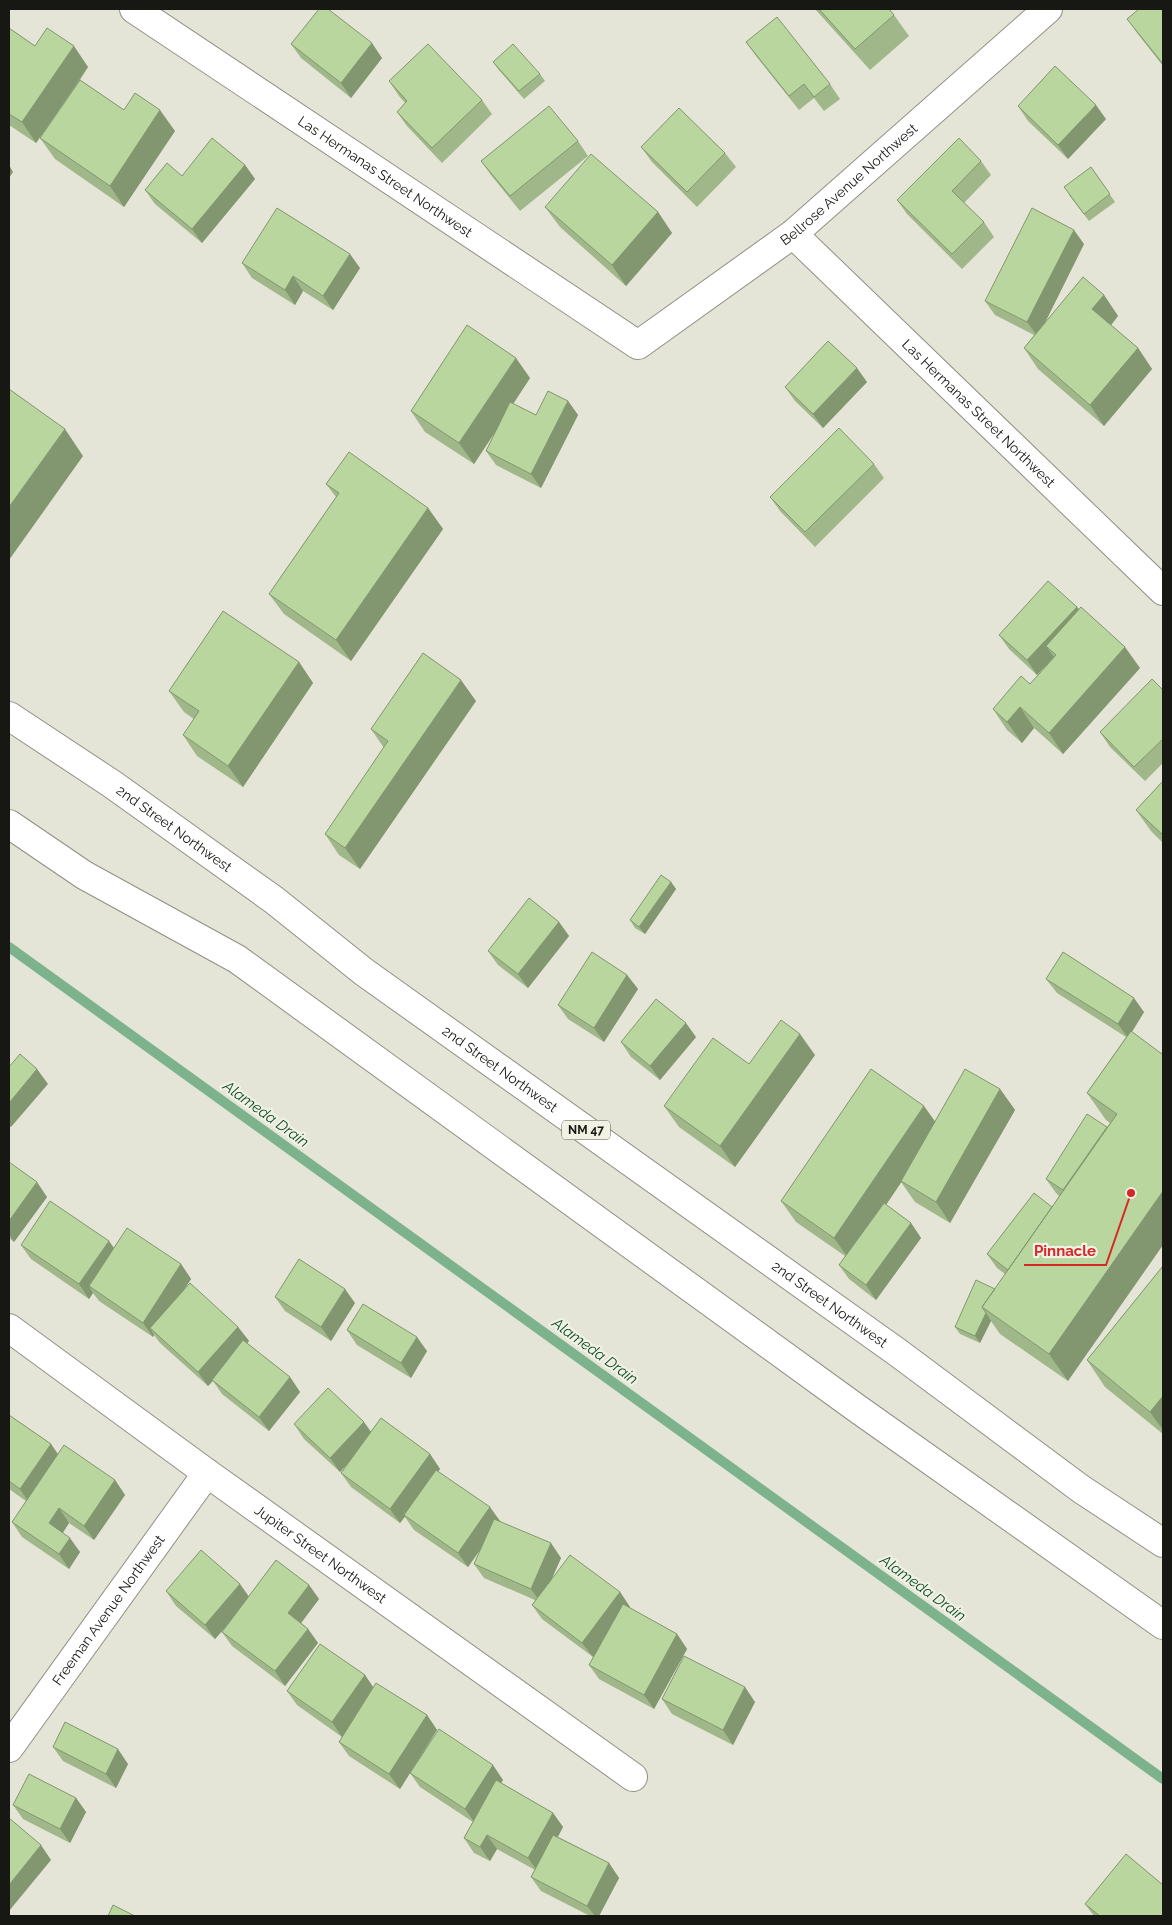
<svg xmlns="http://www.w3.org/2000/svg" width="1172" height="1925" font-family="Raleway,sans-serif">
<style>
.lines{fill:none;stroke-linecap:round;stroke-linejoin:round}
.stream{stroke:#7cb28c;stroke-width:10}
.minor-casing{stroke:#909084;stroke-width:30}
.primary-casing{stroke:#909084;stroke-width:30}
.minor{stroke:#fff;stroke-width:28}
.primary{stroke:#fff;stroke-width:28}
.wall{fill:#a0b889}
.shaded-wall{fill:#82966f}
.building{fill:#bad69f;stroke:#82966f}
.labels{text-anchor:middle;stroke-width:4.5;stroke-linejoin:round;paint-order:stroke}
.shield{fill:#f1f1e4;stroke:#585852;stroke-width:1}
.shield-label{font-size:12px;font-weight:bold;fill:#171713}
.street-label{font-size:14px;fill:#171713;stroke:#f1f1e4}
.water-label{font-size:15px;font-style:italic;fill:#104f2b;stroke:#f1f1e4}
.leader{fill:none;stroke:#d62828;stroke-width:2}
.callout-dot{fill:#d62828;stroke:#f1f1e4;stroke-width:2}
.callout-label{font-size:15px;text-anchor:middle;font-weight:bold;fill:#d62828;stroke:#f1f1e4;stroke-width:4.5;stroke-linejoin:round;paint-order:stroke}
</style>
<rect width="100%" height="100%" fill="#e4e4d7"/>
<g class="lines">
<path class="stream" d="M9 947 1163 1779"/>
<g class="minor-casing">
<g id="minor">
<path id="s1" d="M134 9 638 345 793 234 1048 9"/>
<path id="s2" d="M793 234 1163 591"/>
<path id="s3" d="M9 1328 207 1473 633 1777"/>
<path id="s4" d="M9 1748 207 1473"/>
</g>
</g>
<g class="primary-casing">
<g id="primary">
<path id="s5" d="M9 716 112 784 274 900 364 972 897 1352 1081 1489 1163 1543"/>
<path d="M9 824 84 875 237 959 855 1407 1163 1625"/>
</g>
</g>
<use href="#minor" class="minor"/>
<use href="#primary" class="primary"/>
</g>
<path class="wall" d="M815 9H889L894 15 909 36 870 70Z
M1163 9V66L1137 33 1127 19Z
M9 28 35 46 88 67 80 80 124 110 175 131 124 207 55 159 40 138 68 98 36 143 9 125Z
M746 42 830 84 840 99 824 111 814 98 799 110 756 56Z
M291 44 382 58 351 98 301 58Z
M493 62 540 74 545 81 524 99 498 69Z
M389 81 482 100 492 114 442 163 407 126 397 112 405 103 399 96Z
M1018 106 1106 119 1068 159 1028 121Z
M578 141 588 156 520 211 491 175 481 161Z
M641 147 725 153 736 167 697 207 652 162Z
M981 161 991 175 964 203 984 222 994 237 962 269 907 214 897 200Z
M245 165 255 179 202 243 155 204 145 190 182 176Z
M1091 167 1115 202 1089 221 1069 195Z
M545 207 658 212 672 233 626 286 560 227Z
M1084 244 1044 324 1104 295 1118 316 1111 325 1138 348 1152 369 1104 426 1038 369 1024 348 1034 335 995 315 985 301Z
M242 263 360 268 333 310 303 291 295 305 252 278Z
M530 378 513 404 536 415 568 401 578 415 541 488 496 465 486 451 496 431 474 464 425 432 411 411Z
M867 382 823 428 795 401 785 387Z
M874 464 884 478 815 547 780 511 770 497Z
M326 484 428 508 443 529 351 661 284 614 269 594 336 497Z
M1077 607 1140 668 1063 754 1034 728 1022 743 1007 730 993 709 1030 684 1054 657 1037 675 1009 649 999 635Z
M299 662 313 683 243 787 197 756 183 735 194 719 184 712 169 691Z
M1163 690V763L1145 781 1110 747 1100 732Z
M476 701 360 869 339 855 325 834 384 748 371 729Z
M1163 781V843L1151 831 1136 810Z
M671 882 676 889 645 934 635 928 630 920Z
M559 922 569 936 528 988 498 965 488 951Z
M627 975 638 989 604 1042 568 1019 558 1005Z
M1046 979 1144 1012 1132 1032 1068 1381 1000 1334 991 1321 980 1343 960 1334 955 1327 995 1289 1005 1274 997 1268 987 1254 1052 1207 1059 1196 1056 1193 1046 1179 1107 1127 1110 1123 1106 1120 1087 1093 1126 1037 1057 993Z
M696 1037 660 1080 631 1057 621 1042Z
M815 1055 735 1167 679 1127 664 1106Z
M1000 1089 1015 1110 950 1223 915 1202 901 1182 886 1205 911 1223 921 1238 876 1300 849 1279 839 1265 845 1256 796 1222 781 1201 935 1121Z
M9 1162 47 1197 14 1242 9 1238Z
M21 1245 114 1248 181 1264 191 1279 183 1291 238 1327 249 1341 247 1343 290 1377 300 1392 269 1431 222 1394 213 1381 208 1386 160 1343 154 1335 153 1337 99 1301 93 1293 89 1299 31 1259Z
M1163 1266V1434L1105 1387 1087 1360Z
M275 1297 355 1303 331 1341 285 1311Z
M347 1330 427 1351 411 1378 357 1345Z
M9 1415 51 1444 58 1454 115 1480 125 1495 94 1540 69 1523 63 1533 80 1552 69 1569 22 1537 12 1522 26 1501 9 1489Z
M294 1424 371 1432 430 1454 440 1469 438 1472 500 1521 561 1558 552 1578 620 1592 630 1607 629 1608 677 1634 687 1649 654 1709 599 1679 589 1665 595 1654 593 1657 542 1619 532 1605 535 1600 484 1578 474 1564 481 1549 468 1567 414 1530 405 1517 400 1523 351 1487 341 1473 348 1463 340 1472 304 1439Z
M309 1585 319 1599 301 1623 308 1629 318 1643 285 1686 232 1646 222 1632 226 1627 215 1639 176 1606 166 1591 249 1596Z
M365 1675 373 1687 427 1715 437 1730 400 1789 349 1756 339 1742 342 1737 297 1705 287 1691Z
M662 1699 755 1702 733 1745 672 1714Z
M53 1747 128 1764 116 1788 63 1761Z
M410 1773 503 1780 501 1783 553 1813 563 1827 558 1837 609 1863 619 1878 599 1916H590L541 1891 531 1877 535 1870 497 1849 490 1861 474 1853 464 1838 473 1822 420 1787Z
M76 1798 86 1812 70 1843 23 1819 13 1805Z
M1085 1904 1163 1916H1094Z"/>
<path class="shaded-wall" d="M372 43 382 58 351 98 341 83Z
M74 46 88 67 36 143 22 122Z
M1096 105 1106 119 1068 159 1058 145Z
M160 110 175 131 124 207 110 186Z
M9 165 13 172 9 178Z
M245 165 255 179 202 243 192 229Z
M658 212 672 233 626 286 612 265Z
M1074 230 1084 244 1038 337 1027 322Z
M350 254 360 268 333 310 323 296Z
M293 276 303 291 295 305 285 290Z
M1104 295 1118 316 1107 330 1092 309Z
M1138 348 1152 369 1104 426 1090 405Z
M516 358 530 378 474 464 459 443Z
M857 368 867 382 823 428 813 414Z
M568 401 578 415 541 488 531 474Z
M65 429 83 456 9 560V507Z
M428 508 443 529 351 661 336 640Z
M1077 607 1087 621 1046 646 1054 657 1037 675 1027 660Z
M1125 647 1140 668 1063 754 1049 733Z
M299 662 313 683 243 787 228 766Z
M461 680 476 701 360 869 345 848Z
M1020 707 1034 728 1022 743 1007 722Z
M671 882 676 889 645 934 639 927Z
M559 922 569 936 528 988 518 974Z
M627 975 638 989 604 1042 594 1028Z
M1134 998 1144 1012 1128 1038 1118 1024Z
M686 1023 696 1037 660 1080 650 1066Z
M800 1034 815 1055 735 1167 720 1146Z
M37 1069 48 1084 11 1127 9 1125V1103Z
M1000 1089 1015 1110 950 1223 936 1202Z
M924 1106 939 1127 849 1259 834 1238Z
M37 1182 47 1197 14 1242 9 1234V1221Z
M1163 1191V1245L1068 1381 1049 1354Z
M911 1223 921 1238 876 1300 866 1285Z
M109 1241 119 1255 89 1286 93 1293 89 1299 79 1284Z
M181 1264 191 1279 155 1333 150 1328 154 1335 153 1337 143 1323Z
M345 1289 355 1303 331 1341 321 1327Z
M986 1313 991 1321 980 1343 975 1336Z
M238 1327 249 1341 208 1386 198 1372Z
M417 1337 427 1351 411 1378 401 1363Z
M290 1377 300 1392 269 1431 259 1417Z
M1163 1396V1430L1150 1412Z
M364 1422 374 1436 340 1472 330 1458Z
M51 1444 61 1459 30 1504 20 1489Z
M430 1454 440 1469 400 1523 390 1509Z
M115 1480 125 1495 94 1540 84 1526Z
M490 1507 500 1521 468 1567 458 1553Z
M59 1508 69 1523 59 1538 49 1523Z
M70 1538 80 1552 69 1569 59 1554Z
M551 1543 561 1558 541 1603 531 1589Z
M240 1584 250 1598 215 1639 205 1625Z
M309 1585 319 1599 298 1627 288 1613Z
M620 1592 630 1607 593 1657 582 1643Z
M308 1629 318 1643 285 1686 275 1671Z
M677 1634 687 1649 654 1709 644 1695Z
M365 1675 375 1690 342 1737 332 1722Z
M745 1687 755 1702 733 1745 723 1730Z
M427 1715 437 1730 400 1789 389 1774Z
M118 1749 128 1764 116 1788 106 1774Z
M493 1765 503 1780 475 1823 465 1809Z
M76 1798 86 1812 70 1843 60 1829Z
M553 1813 563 1827 538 1872 528 1858Z
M487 1835 497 1849 490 1861 480 1847Z
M41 1845 51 1860 9 1911V1885Z
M609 1863 619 1878 599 1916H595L587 1906Z"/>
<path class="building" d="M319 9H328L372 43 341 83 291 44Z
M819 9H889L894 15 855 49Z
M1139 9H1163V64L1127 19Z
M777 17 830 84 814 97 804 84 789 96 746 42Z
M9 28 35 46 47 28 74 46 22 122 9 114Z
M428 44 482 100 432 148 397 112 407 101 389 81Z
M513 44 540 74 519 91 493 62Z
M1055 66 1096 105 1058 145 1018 106Z
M80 80 124 110 135 93 160 110 110 186 40 138Z
M549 106 578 141 510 196 481 161Z
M679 108 725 153 687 192 641 147Z
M212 138 245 165 192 229 145 190 167 163 182 176Z
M959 138 981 161 952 191 984 222 952 254 897 200Z
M591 154 658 212 612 265 545 207Z
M1091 167 1110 194 1084 214 1064 187Z
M277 208 350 254 323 296 293 276 285 290 242 263Z
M1032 208 1074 230 1027 322 985 301Z
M1083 277 1104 295 1092 309 1138 348 1090 405 1024 348Z
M467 325 516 358 459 443 411 411Z
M828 341 857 368 813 414 785 387Z
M9 389 65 429 9 507Z
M548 391 568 401 531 474 486 451 510 402 536 415Z
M839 428 874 464 805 532 770 497Z
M349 452 428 508 336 640 269 594 339 493 326 484Z
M1048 581 1077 607 1027 660 999 635Z
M1081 607 1125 647 1049 733 1020 707 1007 722 993 709 1021 676 1030 684 1056 655 1046 646Z
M223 611 299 662 228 766 183 735 199 711 169 691Z
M423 653 461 680 345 848 325 834 388 741 371 729Z
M1152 679 1163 690V739L1134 767 1100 732Z
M1163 781V835L1136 810Z
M661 875 671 882 639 927 630 920Z
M529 898 559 922 518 974 488 951Z
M592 952 627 975 594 1028 558 1005Z
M1063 952 1134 998 1118 1024 1046 979Z
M656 999 686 1023 650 1066 621 1042Z
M781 1020 800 1034 720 1146 664 1106 713 1038 749 1064Z
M1131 1031 1162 1054 1163 1053V1191L1049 1354 982 1307 1117 1114 1087 1093Z
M20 1054 37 1069 9 1103V1067Z
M871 1069 924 1106 834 1238 781 1201Z
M965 1069 1000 1089 936 1202 901 1181Z
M1087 1114 1107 1127 1063 1190 1046 1179Z
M9 1162 37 1182 9 1221Z
M1034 1193 1052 1207 1008 1270 987 1254Z
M50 1201 109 1241 79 1284 21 1245Z
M884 1203 911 1223 866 1285 839 1265Z
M127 1228 181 1264 143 1323 89 1286Z
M299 1259 345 1289 321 1327 275 1297Z
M1163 1266V1396L1150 1412 1087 1360Z
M976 1280 995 1289 982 1307 986 1313 975 1336 955 1327Z
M190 1283 238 1327 198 1372 150 1328Z
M363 1304 417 1337 401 1363 347 1330Z
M243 1340 290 1377 259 1417 212 1380Z
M328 1388 364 1422 330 1458 294 1424Z
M9 1415 51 1444 20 1489 9 1481Z
M381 1418 430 1454 390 1509 341 1473Z
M64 1445 115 1480 84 1526 59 1508 49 1523 70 1538 59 1554 12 1522Z
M436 1470 490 1507 458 1553 404 1515Z
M494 1519 551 1543 531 1589 474 1564Z
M201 1550 240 1584 205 1625 166 1591Z
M570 1555 620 1592 582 1643 532 1605Z
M276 1560 309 1585 288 1613 308 1629 275 1671 222 1632Z
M623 1604 677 1634 644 1695 589 1665Z
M320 1644 365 1675 332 1722 287 1691Z
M684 1656 745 1687 723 1730 662 1699Z
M376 1683 427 1715 389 1774 339 1742Z
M65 1722 118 1749 106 1774 53 1747Z
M439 1729 493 1765 465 1809 410 1773Z
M29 1774 76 1798 60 1829 13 1805Z
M496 1780 553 1813 528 1858 487 1835 480 1847 464 1838Z
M9 1818 41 1845 9 1885Z
M553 1835 609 1863 587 1906 531 1877Z
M1126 1854 1163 1885V1916H1100L1085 1904Z
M113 1905 135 1916H108Z"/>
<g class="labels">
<rect class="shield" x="562" y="1120.5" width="48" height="19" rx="4"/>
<g class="shield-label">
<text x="586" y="1134">NM 47</text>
</g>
<g class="street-label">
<text dy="5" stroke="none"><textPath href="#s1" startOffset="302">Las Hermanas Street Northwest</textPath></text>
<text dy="5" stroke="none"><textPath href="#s1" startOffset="871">Bellrose Avenue Northwest</textPath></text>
<text dy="5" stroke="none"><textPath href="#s2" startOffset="258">Las Hermanas Street Northwest</textPath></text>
<text dy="5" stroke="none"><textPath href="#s5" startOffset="200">2nd Street Northwest</textPath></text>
<text dy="5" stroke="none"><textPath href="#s5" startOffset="605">2nd Street Northwest</textPath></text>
<text dy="5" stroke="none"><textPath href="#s5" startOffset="1010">2nd Street Northwest</textPath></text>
<text dy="5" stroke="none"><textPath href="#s3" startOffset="385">Jupiter Street Northwest</textPath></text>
<text dy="5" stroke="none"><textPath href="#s4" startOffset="170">Freeman Avenue Northwest</textPath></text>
</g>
<g class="water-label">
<text transform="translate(266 1114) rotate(36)" y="5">Alameda Drain</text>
<text transform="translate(595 1351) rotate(36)" y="5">Alameda Drain</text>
<text transform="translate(923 1588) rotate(36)" y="5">Alameda Drain</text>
</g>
</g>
<path class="leader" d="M1131 1193L1106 1265H1024"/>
<circle class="callout-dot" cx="1131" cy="1193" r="5"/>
<g class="callout-label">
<text x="1065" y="1256">Pinnacle</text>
</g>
<rect width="1172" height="1925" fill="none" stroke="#171713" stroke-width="20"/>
</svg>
